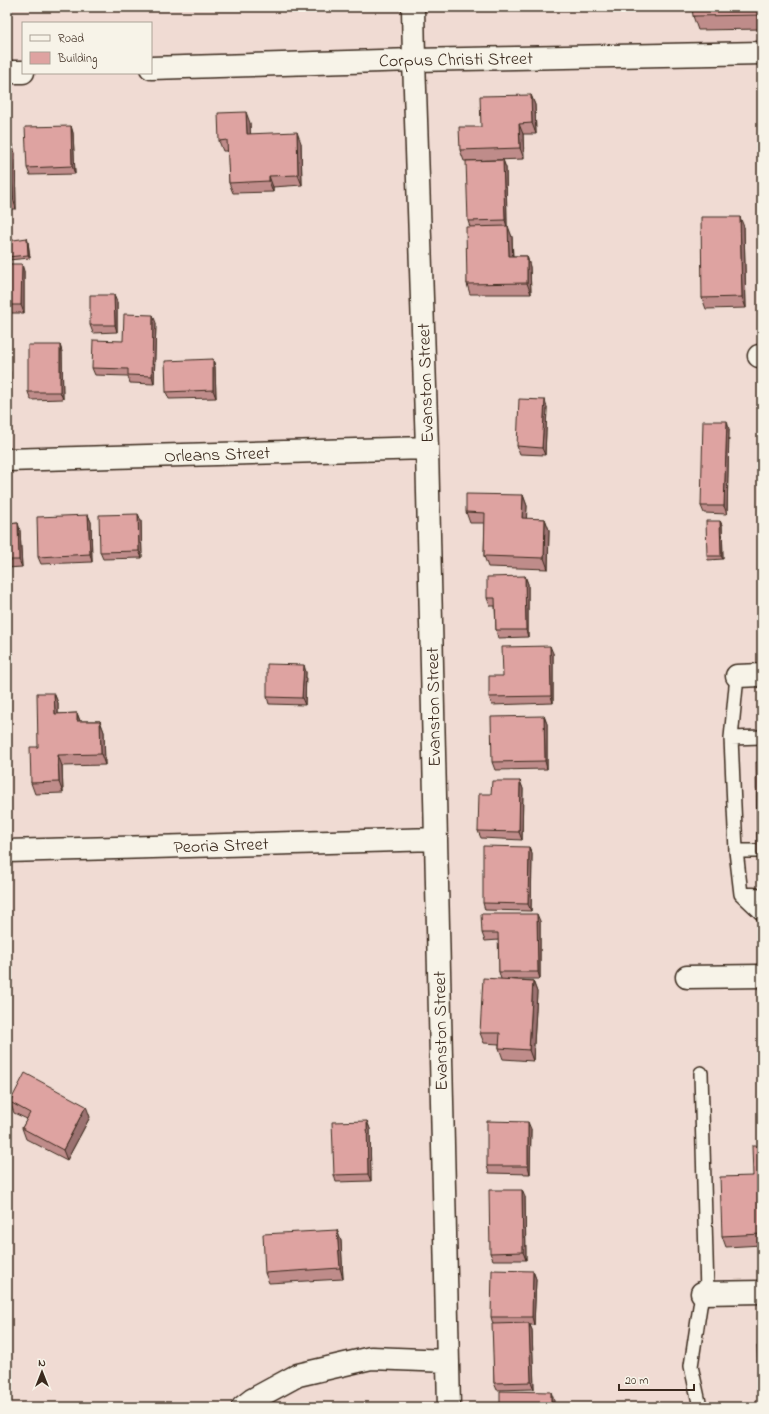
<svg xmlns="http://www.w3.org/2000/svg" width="769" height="1414" font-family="'Indie Flower',sans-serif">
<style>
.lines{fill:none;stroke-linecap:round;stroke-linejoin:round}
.lane-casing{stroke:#3b2a1e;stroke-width:16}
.street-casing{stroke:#3b2a1e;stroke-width:25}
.secondary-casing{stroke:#3b2a1e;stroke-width:25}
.lane{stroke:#f7f3e8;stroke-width:13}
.street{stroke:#f7f3e8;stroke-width:22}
.secondary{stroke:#f7f3e8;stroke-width:22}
.wall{fill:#bf8c8a;stroke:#3b2a1e}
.shaded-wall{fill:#9b7271;stroke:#3b2a1e}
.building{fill:#dea3a1;stroke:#3b2a1e}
.labels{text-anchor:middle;stroke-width:4;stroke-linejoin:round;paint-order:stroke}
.street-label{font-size:18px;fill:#3b2a1e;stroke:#f7f3e8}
</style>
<rect width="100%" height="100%" fill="#f0dbd3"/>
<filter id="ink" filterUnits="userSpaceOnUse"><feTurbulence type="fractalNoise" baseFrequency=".025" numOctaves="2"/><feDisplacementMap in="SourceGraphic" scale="8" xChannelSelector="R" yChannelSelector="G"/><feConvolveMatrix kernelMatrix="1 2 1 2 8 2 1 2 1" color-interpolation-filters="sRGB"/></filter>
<g filter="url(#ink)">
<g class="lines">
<g class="lane-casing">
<path id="lane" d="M737 676 731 738 736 851 741 894 762 914
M731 738 762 737
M736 851H762
M741 894 762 895
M701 1073 707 1293
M700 1407 691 1366 702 1293"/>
</g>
<g class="street-casing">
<path id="street" d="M413 7 414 60 427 448 449 1407
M759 356H762
M7 460 427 448
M737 676 762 675
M7 851 436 839
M687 977 762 976
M702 1293 762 1292
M243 1407 252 1400 298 1375 371 1358 448 1361"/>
</g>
<g class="secondary-casing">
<path id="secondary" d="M151 68 414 60 762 53
M7 72H23"/>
</g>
<use href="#lane" class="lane"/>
<use href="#street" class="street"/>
<use href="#secondary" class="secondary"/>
</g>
<path class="wall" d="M25 7H63V10L26 8Z
M762 7V29L698 30 693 16Z
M531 95 535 105 536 134H523L524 159 464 161 460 150 481 127Z
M250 123V134L301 143 302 185 273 187V192L233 193 229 183 228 151H223L219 141Z
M71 126 73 133 75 174 30 175 27 168Z
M7 142 15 153 16 209H7Z
M503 160 506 168 507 227 512 237 513 256H527L530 267 531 294H470L467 284 470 227 468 221Z
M744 227 746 308 706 309 702 298Z
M27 238 28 242 30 258 8 260 7 257Z
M7 264 24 271V313H7Z
M117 302V332L93 333 90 325Z
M156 323 154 384 130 383 128 376 95 375 92 368 123 341Z
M60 345 62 352 63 399 31 400 28 392Z
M213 359 215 367 216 398 169 399 166 392Z
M7 365 10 372V396L7 397Z
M547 407 545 455 520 454 517 446Z
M729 429 727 514 704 513 701 506Z
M523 495 527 506 526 519H545L549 530 548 569 488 567 484 556 485 523H470L466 512Z
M138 514 141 521 142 558 103 559 100 552Z
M88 515 91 522 92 562 41 564 38 557Z
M720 521 722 525 723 559 708 560 707 556Z
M18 523 20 531 22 567 7 568V524Z
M525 576 528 584V637L498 638 496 630 495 606H490L487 598Z
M553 653V703L492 705 489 697 503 676Z
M306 672 305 705 269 704 267 697Z
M54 693 58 703V714L77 713 80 721H100L104 732 105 765 62 766 63 793 35 794 31 783 38 747Z
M544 716 547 724V769L495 770 492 762Z
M762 762V868L757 854Z
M520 781 523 789 522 840 481 838 478 831 491 794Z
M529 847 532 854 531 911 485 910 483 903Z
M540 921V979H507L533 981 537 992 533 1061 503 1059 499 1048V1044L484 1043 480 1033 501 979 499 972V940L485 941 482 933Z
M10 1102 90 1117 67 1160 26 1139 22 1128 27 1119 14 1113Z
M367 1121 370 1129 371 1181 336 1182 334 1175Z
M531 1129 530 1174 489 1173 487 1166Z
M762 1146V1245L726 1247 722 1236 753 1176Z
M525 1197 526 1260H493L490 1253Z
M337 1230 341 1241 343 1279 269 1283 265 1273Z
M533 1271 536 1279 534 1325H530L532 1330 534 1389 497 1390 494 1383 493 1324 491 1317Z
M762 1346V1374H759L758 1370Z"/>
<path class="shaded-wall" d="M531 95 535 105 536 134 532 123Z
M246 112 250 123 251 145 247 134Z
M519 124 523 134 524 159 520 148Z
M71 126 73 133 75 174 72 166Z
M297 132 301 143 302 185 298 175Z
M11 142 15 153 16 209 13 198Z
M503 160 506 168 507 227 505 220Z
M269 176 273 187V192L269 181Z
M740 217 744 227 746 308 742 297Z
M508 226 512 237 513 267 509 256Z
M27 238 28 242 30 258 28 255Z
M527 256 530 267 531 294 527 283Z
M22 264 24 271V313L21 305Z
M114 295 117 302V332L115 325Z
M153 315 156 323 154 384 152 376Z
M60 345 62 352 63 399 60 392Z
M213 359 215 367 216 398 213 390Z
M7 365 10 372V396L8 389Z
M545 400 547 407 545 455 542 448Z
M727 421 729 429 727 514 724 506Z
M523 495 527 506 526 529 522 518Z
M138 514 141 521 142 558 139 551Z
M88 515 91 522 92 562 90 554Z
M545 519 549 530 548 569 544 558Z
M720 521 722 525 723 559 721 556Z
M18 523 20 531 22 567 19 560Z
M525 576 528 584V637L526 630Z
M550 646 553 653V703L551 696Z
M304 665 306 672 305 705 302 698Z
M54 693 58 703V724L55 714Z
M77 713 81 724 77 721Z
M544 716 547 724V769L545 761Z
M100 721 104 732 105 765 101 754Z
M58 755 62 766 63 793 59 782Z
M520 781 523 789 522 840 519 832Z
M529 847 532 854 531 911 528 904Z
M537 914 540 921V979L538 972Z
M533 981 537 992 533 1061 529 1050Z
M86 1106 90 1117 67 1160 63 1150Z
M367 1121 370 1129 371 1181 368 1174Z
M528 1122 531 1129 530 1174 528 1166Z
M522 1190 525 1197 526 1260 523 1252Z
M337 1230 341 1241 343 1279 340 1268Z
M533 1271 536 1279 534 1325 532 1317Z
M529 1323 532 1330 534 1389 531 1382Z
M551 1392 554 1400V1407H551Z"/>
<path class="building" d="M692 7H762V15L693 16Z
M531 95 532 123 519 124 520 148 460 150 459 127H481L480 96Z
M246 112 247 134 297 132 298 175 269 176V181L229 183 227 140 219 141 218 113Z
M71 126 72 166 27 168 25 127Z
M7 142H11L13 198H7Z
M503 160 505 220 468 221 466 161Z
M701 217H740L742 297 702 298Z
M508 226 509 256H527V283L467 284 466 227Z
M27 238 28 255 7 257V241Z
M7 264H22L21 305H7Z
M90 295H114L115 325H90Z
M124 314 153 315 152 376 128 375V369L92 368 93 340 123 341Z
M28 345H60V392H28Z
M213 359V390L166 392 165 361Z
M7 365 8 389H7Z
M519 399 545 400 542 448 517 446Z
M703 421H727L724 506H701Z
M466 494 523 495 522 518 545 519 544 558 484 556 485 513 466 512Z
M138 514 139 551 100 552 99 515Z
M88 515 90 554 38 557 37 517Z
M706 521H720L721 556H707Z
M18 523 19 560H7V524Z
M525 576 526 630H496L495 598H487V577Z
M550 646 551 696 489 697V676H503L502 647Z
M267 664 304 665 302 698 267 697Z
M37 693H54L55 714 77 713V721H100L101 754 58 755 59 782 31 783 30 747H38Z
M544 716 545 761 492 762 491 717Z
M756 762H762V854H757Z
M492 781H520L519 832 478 831 479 794H491Z
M483 846 529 847 528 904 483 903Z
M481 914H537L538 972H499L498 933H482Z
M483 978 533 981 529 1050 499 1048 500 1033H480Z
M25 1073 86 1106 63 1150 22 1128 30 1113 10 1102Z
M367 1121 368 1174 334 1175 332 1122Z
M487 1121 528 1122V1166H487Z
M752 1146H762V1234L722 1236 720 1177 753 1176Z
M489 1190H522L523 1252 490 1253Z
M337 1230 340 1268 265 1273 263 1234Z
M492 1270 533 1271 532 1317H491Z
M529 1323 531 1382 494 1383 492 1324Z
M757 1346H762V1370H758Z
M500 1391 551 1392V1407H500Z"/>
</g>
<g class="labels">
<g class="street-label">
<text transform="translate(456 59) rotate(-1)" y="6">Corpus Christi Street</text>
<text transform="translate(425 383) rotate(-92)" y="6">Evanston Street</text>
<text transform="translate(217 454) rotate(-2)" y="6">Orleans Street</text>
<text transform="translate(433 707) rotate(-91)" y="6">Evanston Street</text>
<text transform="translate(221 845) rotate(-2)" y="6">Peoria Street</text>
<text transform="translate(440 1031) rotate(-91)" y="6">Evanston Street</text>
</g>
</g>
<rect width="769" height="1414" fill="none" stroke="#f7f3e8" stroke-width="24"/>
<rect x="12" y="12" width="745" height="1390" fill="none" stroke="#3b2a1e" stroke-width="1.5" filter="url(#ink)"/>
<rect x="22" y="22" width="130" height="52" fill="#f7f3e8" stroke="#aca397"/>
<rect x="30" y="35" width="20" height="6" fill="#f7f3e8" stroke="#aca397"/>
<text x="58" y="42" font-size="12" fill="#3b2a1e">Road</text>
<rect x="30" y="52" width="20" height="12" fill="#dea3a1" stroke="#aca397"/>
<text x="58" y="62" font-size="12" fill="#3b2a1e">Building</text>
<g transform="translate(42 1372)" stroke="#f7f3e8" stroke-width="3" paint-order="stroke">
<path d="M0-3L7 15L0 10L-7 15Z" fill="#3b2a1e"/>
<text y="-6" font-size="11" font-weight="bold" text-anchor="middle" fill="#3b2a1e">N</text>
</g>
<path d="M619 1384v6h75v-6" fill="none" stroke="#3b2a1e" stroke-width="2"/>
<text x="625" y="1384" font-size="12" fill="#3b2a1e" stroke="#f7f3e8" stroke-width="3" paint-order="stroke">20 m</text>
</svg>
